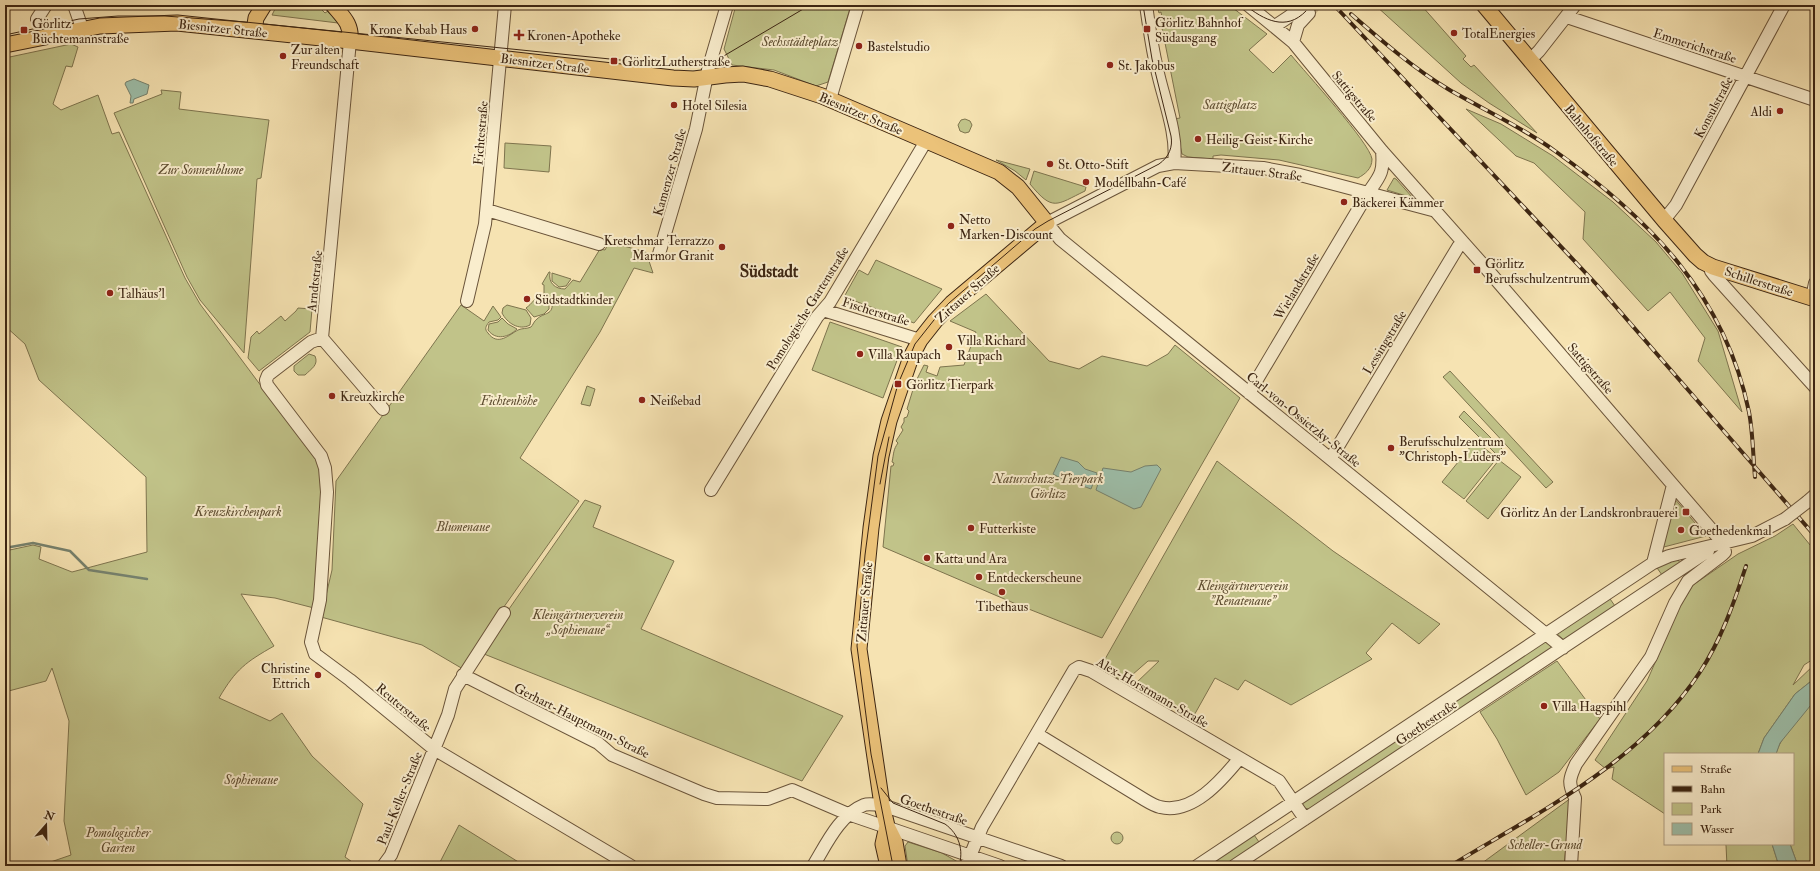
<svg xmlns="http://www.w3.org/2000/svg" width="1820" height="871" font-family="'IM FELL Double Pica',serif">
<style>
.green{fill:#c1c389;stroke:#7e744e}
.water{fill:#9dbea9;stroke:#76816d}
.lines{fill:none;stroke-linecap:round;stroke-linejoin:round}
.stream{stroke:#76816d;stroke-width:2.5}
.minor-tunnel{stroke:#d1bd92;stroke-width:12;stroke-dasharray:12 6;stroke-linecap:butt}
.minor-casing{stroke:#6a543a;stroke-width:14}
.major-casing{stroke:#3c2512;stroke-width:17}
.minor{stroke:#f9edcd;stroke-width:12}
.major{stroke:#ebc279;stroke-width:15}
.tram{stroke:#3c2512;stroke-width:1}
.rail-casing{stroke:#3c2512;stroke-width:4}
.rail{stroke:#f9edcd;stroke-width:2.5;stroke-dasharray:8;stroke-linecap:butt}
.minor-bridge-casing{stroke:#6a543a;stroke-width:14;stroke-linecap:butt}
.minor-bridge{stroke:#f9edcd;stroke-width:12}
.poi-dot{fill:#8f2418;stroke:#f9edcd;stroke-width:1.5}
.labels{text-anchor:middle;stroke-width:4;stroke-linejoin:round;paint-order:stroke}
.poi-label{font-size:13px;fill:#3c2512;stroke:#f9edcd;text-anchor:start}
.street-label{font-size:13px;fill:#3c2512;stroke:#f9edcd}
.park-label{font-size:13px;font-style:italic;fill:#5d4c30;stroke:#f9edcd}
.district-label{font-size:17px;font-weight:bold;fill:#3c2512;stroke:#f9edcd}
</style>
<rect width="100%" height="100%" fill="#f6e3b2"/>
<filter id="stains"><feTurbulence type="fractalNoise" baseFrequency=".005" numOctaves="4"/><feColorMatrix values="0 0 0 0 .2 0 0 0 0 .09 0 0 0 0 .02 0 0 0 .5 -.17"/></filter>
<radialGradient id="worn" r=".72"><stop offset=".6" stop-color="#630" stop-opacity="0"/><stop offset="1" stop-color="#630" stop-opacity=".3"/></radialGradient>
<path class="green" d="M277 5H323L320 8 325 13 328 11 338 23 272 15Z
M736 5H851L828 82 816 86 774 70 732 65 724 49Z
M1157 5H1229L1267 34 1249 50 1273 73 1291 55C1305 72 1370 143 1372 159 1372 169 1365 174 1358 178L1279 160 1221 155 1213 156V159L1188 157 1182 154 1174 119 1180 118 1160 18H1162L1161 12 1159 13Z
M1375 5H1405L1410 10 1417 5H1421L1466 56 1463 59 1471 67 1474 65 1537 133 1489 103 1461 83Z
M71 44 78 47 72 67 66 66 53 104 61 110 98 95 112 134 119 132 185 278 200 304 323 469 314 608 275 598 241 594 274 646C246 662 236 669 219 698L270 721 282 713 312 756 363 804 345 857 358 866H39L71 855 64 821 69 721 52 668 46 681 5 692V551L33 545 41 547 39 559 72 572 147 552 146 477 39 380 25 344 5 326V58Z
M161 90 181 92 179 109 269 120 261 178 257 179 244 353 200 300 187 277 114 113 162 94Z
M1466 109 1501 124 1553 156 1613 202 1656 242 1682 273 1718 331 1742 412 1698 361 1705 338 1670 292 1648 311 1583 239 1585 212 1534 163 1516 156Z
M965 119 970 121 972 125 969 132 965 133 960 131 958 125 961 120Z
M505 143 551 146 549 172 504 168Z
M996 160 1030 169 1026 180 1015 171Z
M1034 171 1086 187 1085 191C1056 205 1053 212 1030 184Z
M1394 178 1396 179 1413 198 1387 190Z
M609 242 646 252 653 273 634 268 600 332 520 458 579 501 501 611 463 669 422 645 321 617 332 570 336 481 461 305 484 321 493 306 501 317 498 320 489 322C486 326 484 329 488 333 498 347 510 334 518 330 522 328 527 329 531 327 533 325 534 321 537 319 544 312 554 316 552 301L544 294V285L542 284 549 272H550C548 283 555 289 565 289L573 280 580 282 600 249 605 250Z
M876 260 942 289 914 323 844 297 859 270 868 275Z
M552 273 571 279 566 286 559 287 552 281Z
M986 294 1049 361 1079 369 1102 356 1147 366 1168 354 1175 345 1240 398 1102 638 1016 604 883 547 891 466H893L894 463 892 462C894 453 893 450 898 443L896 441 903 430 901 427 904 422V418L907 417 909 411 907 409 915 383 924 365 928 366 926 372 937 376 940 367 964 365 976 332 950 321Z
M542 295 549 299V309L544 314 534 317 526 308C532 304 535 297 542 295Z
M507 305 526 310 531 318 530 325C519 331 507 323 502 313L503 308Z
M298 308 312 309 310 332 259 371 248 358 251 337 257 331 259 334 281 316 285 321 296 311Z
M502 318 508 324 517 329C509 337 496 341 488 330L489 324 498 322Z
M830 322 902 347 883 398 812 370Z
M309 354 315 356C319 365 311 369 305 375H298L294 371V366Z
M1450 371 1553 482 1546 488 1443 377Z
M587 386 595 389 590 406 581 404Z
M1464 411 1503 450 1498 456 1459 417Z
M1475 441 1497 458 1464 499 1442 482Z
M1499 460 1521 477 1488 519 1466 501Z
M1217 461 1333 551 1440 624 1419 644 1392 623 1366 653 1372 659 1291 705 1245 680 1238 690 1215 678 1192 719 1135 684 1159 661H1148L1124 682 1100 668Z
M1674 498 1706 536 1660 548Z
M585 500 601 506 593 527 674 561 641 629 843 716 802 781 479 652Z
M1793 524 1815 551V658L1804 665 1793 685 1815 664V678L1795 694 1764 738 1758 754H1665V814L1612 779 1614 767 1606 769 1595 760 1647 681 1679 608 1693 585 1738 554 1775 536Z
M1676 556 1680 563 1662 575 1655 565Z
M1608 596 1615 606 1564 640 1555 632Z
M1544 639 1554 647 1309 809 1304 808 1301 800Z
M1557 661 1600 719 1559 772 1526 795 1497 739 1480 712Z
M1815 700V866H1798L1790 844H1793V754H1776C1779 739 1803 710 1815 700Z
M1571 798 1564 866H1478Z
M459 825 520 863 525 866H438Z
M1111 838a6 6 0 1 1 12 0a6 6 0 1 1-12 0Z
M1252 832 1259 842 1224 866H1201Z
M908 842 942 853 958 862 956 866H908L905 846Z
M1724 844H1772L1779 866H1727L1726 845Z"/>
<path class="water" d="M134 79 149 85 147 94 134 99 133 103H130L131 96 125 84 126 82Z
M1061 457 1078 462 1085 469 1097 473 1091 489C1078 484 1065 481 1053 474Z
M1157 465 1161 469 1141 507 1134 509 1096 490 1103 468 1131 472 1145 466Z
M1815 678V700L1780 743 1776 754H1758L1764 738 1795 694Z
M1772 844H1790L1798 866H1779Z"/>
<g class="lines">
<path class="stream" d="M5 548 33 543 70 551 89 570 147 579"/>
<path class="minor-tunnel" d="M1309 13 1315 5"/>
<g class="minor-casing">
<path id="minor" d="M74 5 82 28
M1146 5C1149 26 1152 48 1157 69 1163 98 1178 134 1174 163
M1248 5 1293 42 1382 151 1486 268 1723 543 1725 552 1722 555 1688 581 1675 603 1651 657 1576 764C1569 779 1568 783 1575 798L1571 866
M1567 17 1815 100
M37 19 46 5
M1275 26 1290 16 1301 6
M350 41 322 338 311 342 268 375 266 380 267 385 321 456 325 468 327 492 320 600 311 642 315 654 350 680 434 749 631 866
M1293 42 1298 25 1309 13
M1530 60 1539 51 1575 5
M830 99 858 5
M487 210 599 244
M1436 211 1300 175 1263 168 1174 163 1158 166 1047 223 1060 239 1563 648
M1664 220 1676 205 1784 5
M659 254 696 129 708 70 727 5
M1710 265 1711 271 1714 275 1815 387
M1812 298 1815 283
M467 301 485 224 505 5
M823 310 920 340
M322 338 383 409
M1249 393 1368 193C1380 176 1384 173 1382 151
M1331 458 1458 247 1463 242
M711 490 817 317 830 302 926 141
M1807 502 1815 495
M1653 563 1673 485
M463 675 598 743 612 755 704 794 717 798 768 799 792 790 848 814 1000 866
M1037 734 1145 800C1150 803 1155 806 1160 807 1192 815 1221 781 1239 759
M383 866 391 855 448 715 455 689 504 613
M813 866C826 845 839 815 864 805 869 803 876 805 882 805L1061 866
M966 866 982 827 1074 670 1079 667 1091 671 1279 781 1305 819
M1197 866 1653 563 1669 556 1752 536 1785 519
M1234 866 1708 551"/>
</g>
<g class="major-casing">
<path id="major" d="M333 5C343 17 352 24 350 41
M1484 5 1664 220 1695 255 1703 262 1713 267 1815 299
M254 31 256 18 264 5
M5 45 100 26 177 23 350 41 673 78 694 79 725 75 743 74 770 79 822 96 999 172 1018 187 1047 223 952 303 935 321 920 340 911 357 889 421 881 456 871 528 859 649 882 805 887 826 895 842 899 866
M887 826 883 844 888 866"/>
</g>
<use href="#minor" class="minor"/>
<use href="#major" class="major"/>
<path class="tram" d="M1245 5C1264 20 1286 32 1306 11
M5 35 79 19 118 16H165L245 22 689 67 710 63 722 57 810 5
M880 484 889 437
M881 788 893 803 945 824C959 834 964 850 959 866
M893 866 871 754 857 646 865 555 878 456 898 384 915 344 934 320 949 303 1035 229 1048 221 1159 164C1169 157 1173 147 1171 136L1152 59 1143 5"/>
<g class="rail-casing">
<path id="rail" d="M1334 5 1597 285 1815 536
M1351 14C1382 41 1413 68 1448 89 1484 110 1522 127 1555 151 1649 218 1725 295 1749 412 1753 433 1753 456 1755 477
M1450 866C1539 812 1641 762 1700 672 1721 640 1734 603 1746 566"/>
</g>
<use href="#rail" class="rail"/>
<g class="minor-bridge-casing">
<path id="minor-bridge" d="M1785 519 1807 502"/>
</g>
<use href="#minor-bridge" class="minor-bridge"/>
</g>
<g class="poi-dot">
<circle cx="475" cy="29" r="4"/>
<rect x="1143" y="25" width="8" height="8" rx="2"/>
<rect x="20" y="26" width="8" height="8" rx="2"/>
<circle cx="1454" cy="33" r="4"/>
<path d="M517 29h4v4h4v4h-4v4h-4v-4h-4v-4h4z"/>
<circle cx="859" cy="46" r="4"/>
<circle cx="283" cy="56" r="4"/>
<rect x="610" y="57" width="8" height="8" rx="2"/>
<circle cx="1110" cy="65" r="4"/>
<circle cx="674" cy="105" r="4"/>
<circle cx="1780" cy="111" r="4"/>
<circle cx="1198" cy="139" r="4"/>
<circle cx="1050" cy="164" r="4"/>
<circle cx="1086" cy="182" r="4"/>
<circle cx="1344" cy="202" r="4"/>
<circle cx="951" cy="226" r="4"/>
<circle cx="722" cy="247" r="4"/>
<rect x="1473" y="266" width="8" height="8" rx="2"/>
<circle cx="110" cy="293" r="4"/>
<circle cx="527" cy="299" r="4"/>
<circle cx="949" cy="347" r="4"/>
<circle cx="860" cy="354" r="4"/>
<rect x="894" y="380" width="8" height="8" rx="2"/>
<circle cx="332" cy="396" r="4"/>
<circle cx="642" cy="400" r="4"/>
<circle cx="1391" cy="448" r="4"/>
<rect x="1682" y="508" width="8" height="8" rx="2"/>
<circle cx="971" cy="528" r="4"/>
<circle cx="1681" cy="530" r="4"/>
<circle cx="927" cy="558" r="4"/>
<circle cx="979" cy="577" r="4"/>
<circle cx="1002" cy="592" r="4"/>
<circle cx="318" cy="675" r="4"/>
<circle cx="1544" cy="706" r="4"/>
</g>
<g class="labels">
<g class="poi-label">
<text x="1155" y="27">Görlitz Bahnhof<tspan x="1155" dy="15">Südausgang</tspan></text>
<text x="32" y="28">Görlitz<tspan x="32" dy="15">Büchtemannstraße</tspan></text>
<text x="467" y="34" text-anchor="end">Krone Kebab Haus</text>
<text x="1462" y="38">TotalEnergies</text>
<text x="527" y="40">Kronen-Apotheke</text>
<text x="867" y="51">Bastelstudio</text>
<text x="291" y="54">Zur alten<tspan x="291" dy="15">Freundschaft</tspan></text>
<text x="622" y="66">GörlitzLutherstraße</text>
<text x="1118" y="70">St. Jakobus</text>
<text x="682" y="110">Hotel Silesia</text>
<text x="1772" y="116" text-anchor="end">Aldi</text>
<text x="1206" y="144">Heilig-Geist-Kirche</text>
<text x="1058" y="169">St. Otto-Stift</text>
<text x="1094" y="187">Modellbahn-Café</text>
<text x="1352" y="207">Bäckerei Kämmer</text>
<text x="959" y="224">Netto<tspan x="959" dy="15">Marken-Discount</tspan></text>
<text x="714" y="245" text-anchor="end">Kretschmar Terrazzo<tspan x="714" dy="15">Marmor Granit</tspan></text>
<text x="1485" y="268">Görlitz<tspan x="1485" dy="15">Berufsschulzentrum</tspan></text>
<text x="118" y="298">Talhäus'l</text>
<text x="535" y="304">Südstadtkinder</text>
<text x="957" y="345">Villa Richard<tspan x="957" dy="15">Raupach</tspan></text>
<text x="868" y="359">Villa Raupach</text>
<text x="906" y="389">Görlitz Tierpark</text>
<text x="340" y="401">Kreuzkirche</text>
<text x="650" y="405">Neißebad</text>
<text x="1399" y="446">Berufsschulzentrum<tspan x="1399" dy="15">"Christoph-Lüders"</tspan></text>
<text x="1678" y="517" text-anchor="end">Görlitz An der Landskronbrauerei</text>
<text x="979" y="533">Futterkiste</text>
<text x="1689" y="535">Goethedenkmal</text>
<text x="935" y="563">Katta und Ara</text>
<text x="987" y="582">Entdeckerscheune</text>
<text x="1002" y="611" text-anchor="middle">Tibethaus</text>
<text x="310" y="673" text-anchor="end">Christine<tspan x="310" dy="15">Ettrich</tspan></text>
<text x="1552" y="711">Villa Hagspihl</text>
</g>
<g class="street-label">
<text transform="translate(223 28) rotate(6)" y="5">Biesnitzer Straße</text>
<text transform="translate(1695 45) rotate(18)" y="5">Emmerichstraße</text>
<text transform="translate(545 63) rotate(7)" y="5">Biesnitzer Straße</text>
<text transform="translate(1355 96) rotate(50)" y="5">Sattigstraße</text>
<text transform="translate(1713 107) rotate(-62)" y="5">Konsulstraße</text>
<text transform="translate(861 113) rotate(23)" y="5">Biesnitzer Straße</text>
<text transform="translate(480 133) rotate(-85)" y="5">Fichtestraße</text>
<text transform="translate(1592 135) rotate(50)" y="5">Bahnhofstraße</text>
<text transform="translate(1262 171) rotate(7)" y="5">Zittauer Straße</text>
<text transform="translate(669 172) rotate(-74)" y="5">Kamenzer Straße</text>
<text transform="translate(314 281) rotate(-84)" y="5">Arndtstraße</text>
<text transform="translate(1759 281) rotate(18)" y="5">Schillerstraße</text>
<text transform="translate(1296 286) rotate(-59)" y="5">Wielandstraße</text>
<text transform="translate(967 293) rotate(-42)" y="5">Zittauer Straße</text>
<text transform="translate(807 308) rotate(-58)" y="5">Pomologische Gartenstraße</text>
<text transform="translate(876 311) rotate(17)" y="5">Fischerstraße</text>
<text transform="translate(1384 342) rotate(-59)" y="5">Lessingstraße</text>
<text transform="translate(1591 368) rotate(49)" y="5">Sattigstraße</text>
<text transform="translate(1304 419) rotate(39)" y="5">Carl-von-Ossietzky-Straße</text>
<text transform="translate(864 602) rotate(-85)" y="5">Zittauer Straße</text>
<text transform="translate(1153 692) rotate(30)" y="5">Alex-Horstmann-Straße</text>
<text transform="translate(404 707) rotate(40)" y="5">Reuterstraße</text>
<text transform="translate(582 720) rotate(27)" y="5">Gerhart-Hauptmann-Straße</text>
<text transform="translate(1426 722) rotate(-34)" y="5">Goethestraße</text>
<text transform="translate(399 798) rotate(-68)" y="5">Paul-Keller-Straße</text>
<text transform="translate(934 809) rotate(19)" y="5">Goethestraße</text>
</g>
<g class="park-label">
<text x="800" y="46">Sechsstädteplatz</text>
<text x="1230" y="109">Sattigplatz</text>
<text x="201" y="174">Zur Sonnenblume</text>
<text x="509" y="405">Fichtenhöhe</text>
<text x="1048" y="483">Naturschutz-Tierpark<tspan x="1048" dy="15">Görlitz</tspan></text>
<text x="238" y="516">Kreuzkirchenpark</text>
<text x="463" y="531">Blumenaue</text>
<text x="1243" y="590">Kleingärtnerverein<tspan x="1243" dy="15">"Renatenaue"</tspan></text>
<text x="578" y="619">Kleingärtnerverein<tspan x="578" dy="15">„Sophienaue“</tspan></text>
<text x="251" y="784">Sophienaue</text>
<text x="118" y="837">Pomologischer<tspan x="118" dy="15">Garten</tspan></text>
<text x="1545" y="849">Scheller-Grund</text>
</g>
<g class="district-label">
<text x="769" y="277">Südstadt</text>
</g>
</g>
<rect width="1820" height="871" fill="none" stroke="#f6e3b2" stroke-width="20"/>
<rect x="6" y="6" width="1808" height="859" fill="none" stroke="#3c2512" stroke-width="2"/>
<rect x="10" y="10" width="1800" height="851" fill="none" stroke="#3c2512"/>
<rect x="1664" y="753" width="130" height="92" fill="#f9edcd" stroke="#ad9d82"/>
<rect x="1672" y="766" width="20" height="6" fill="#ebc279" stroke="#ad9d82"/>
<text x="1700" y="773" font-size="12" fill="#3c2512">Straße</text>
<rect x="1672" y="786" width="20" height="6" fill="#3c2512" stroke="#ad9d82"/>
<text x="1700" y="793" font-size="12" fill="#3c2512">Bahn</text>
<rect x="1672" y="803" width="20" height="12" fill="#c1c389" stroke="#ad9d82"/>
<text x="1700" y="813" font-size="12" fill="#3c2512">Park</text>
<rect x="1672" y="823" width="20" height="12" fill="#9dbea9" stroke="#ad9d82"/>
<text x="1700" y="833" font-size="12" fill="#3c2512">Wasser</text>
<g transform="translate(46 825) rotate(20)" stroke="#f9edcd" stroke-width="3" paint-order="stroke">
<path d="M0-3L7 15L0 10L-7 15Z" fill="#3c2512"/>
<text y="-6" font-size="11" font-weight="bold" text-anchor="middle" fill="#3c2512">N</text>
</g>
<rect width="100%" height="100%" filter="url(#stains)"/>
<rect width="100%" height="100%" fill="url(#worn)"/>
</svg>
